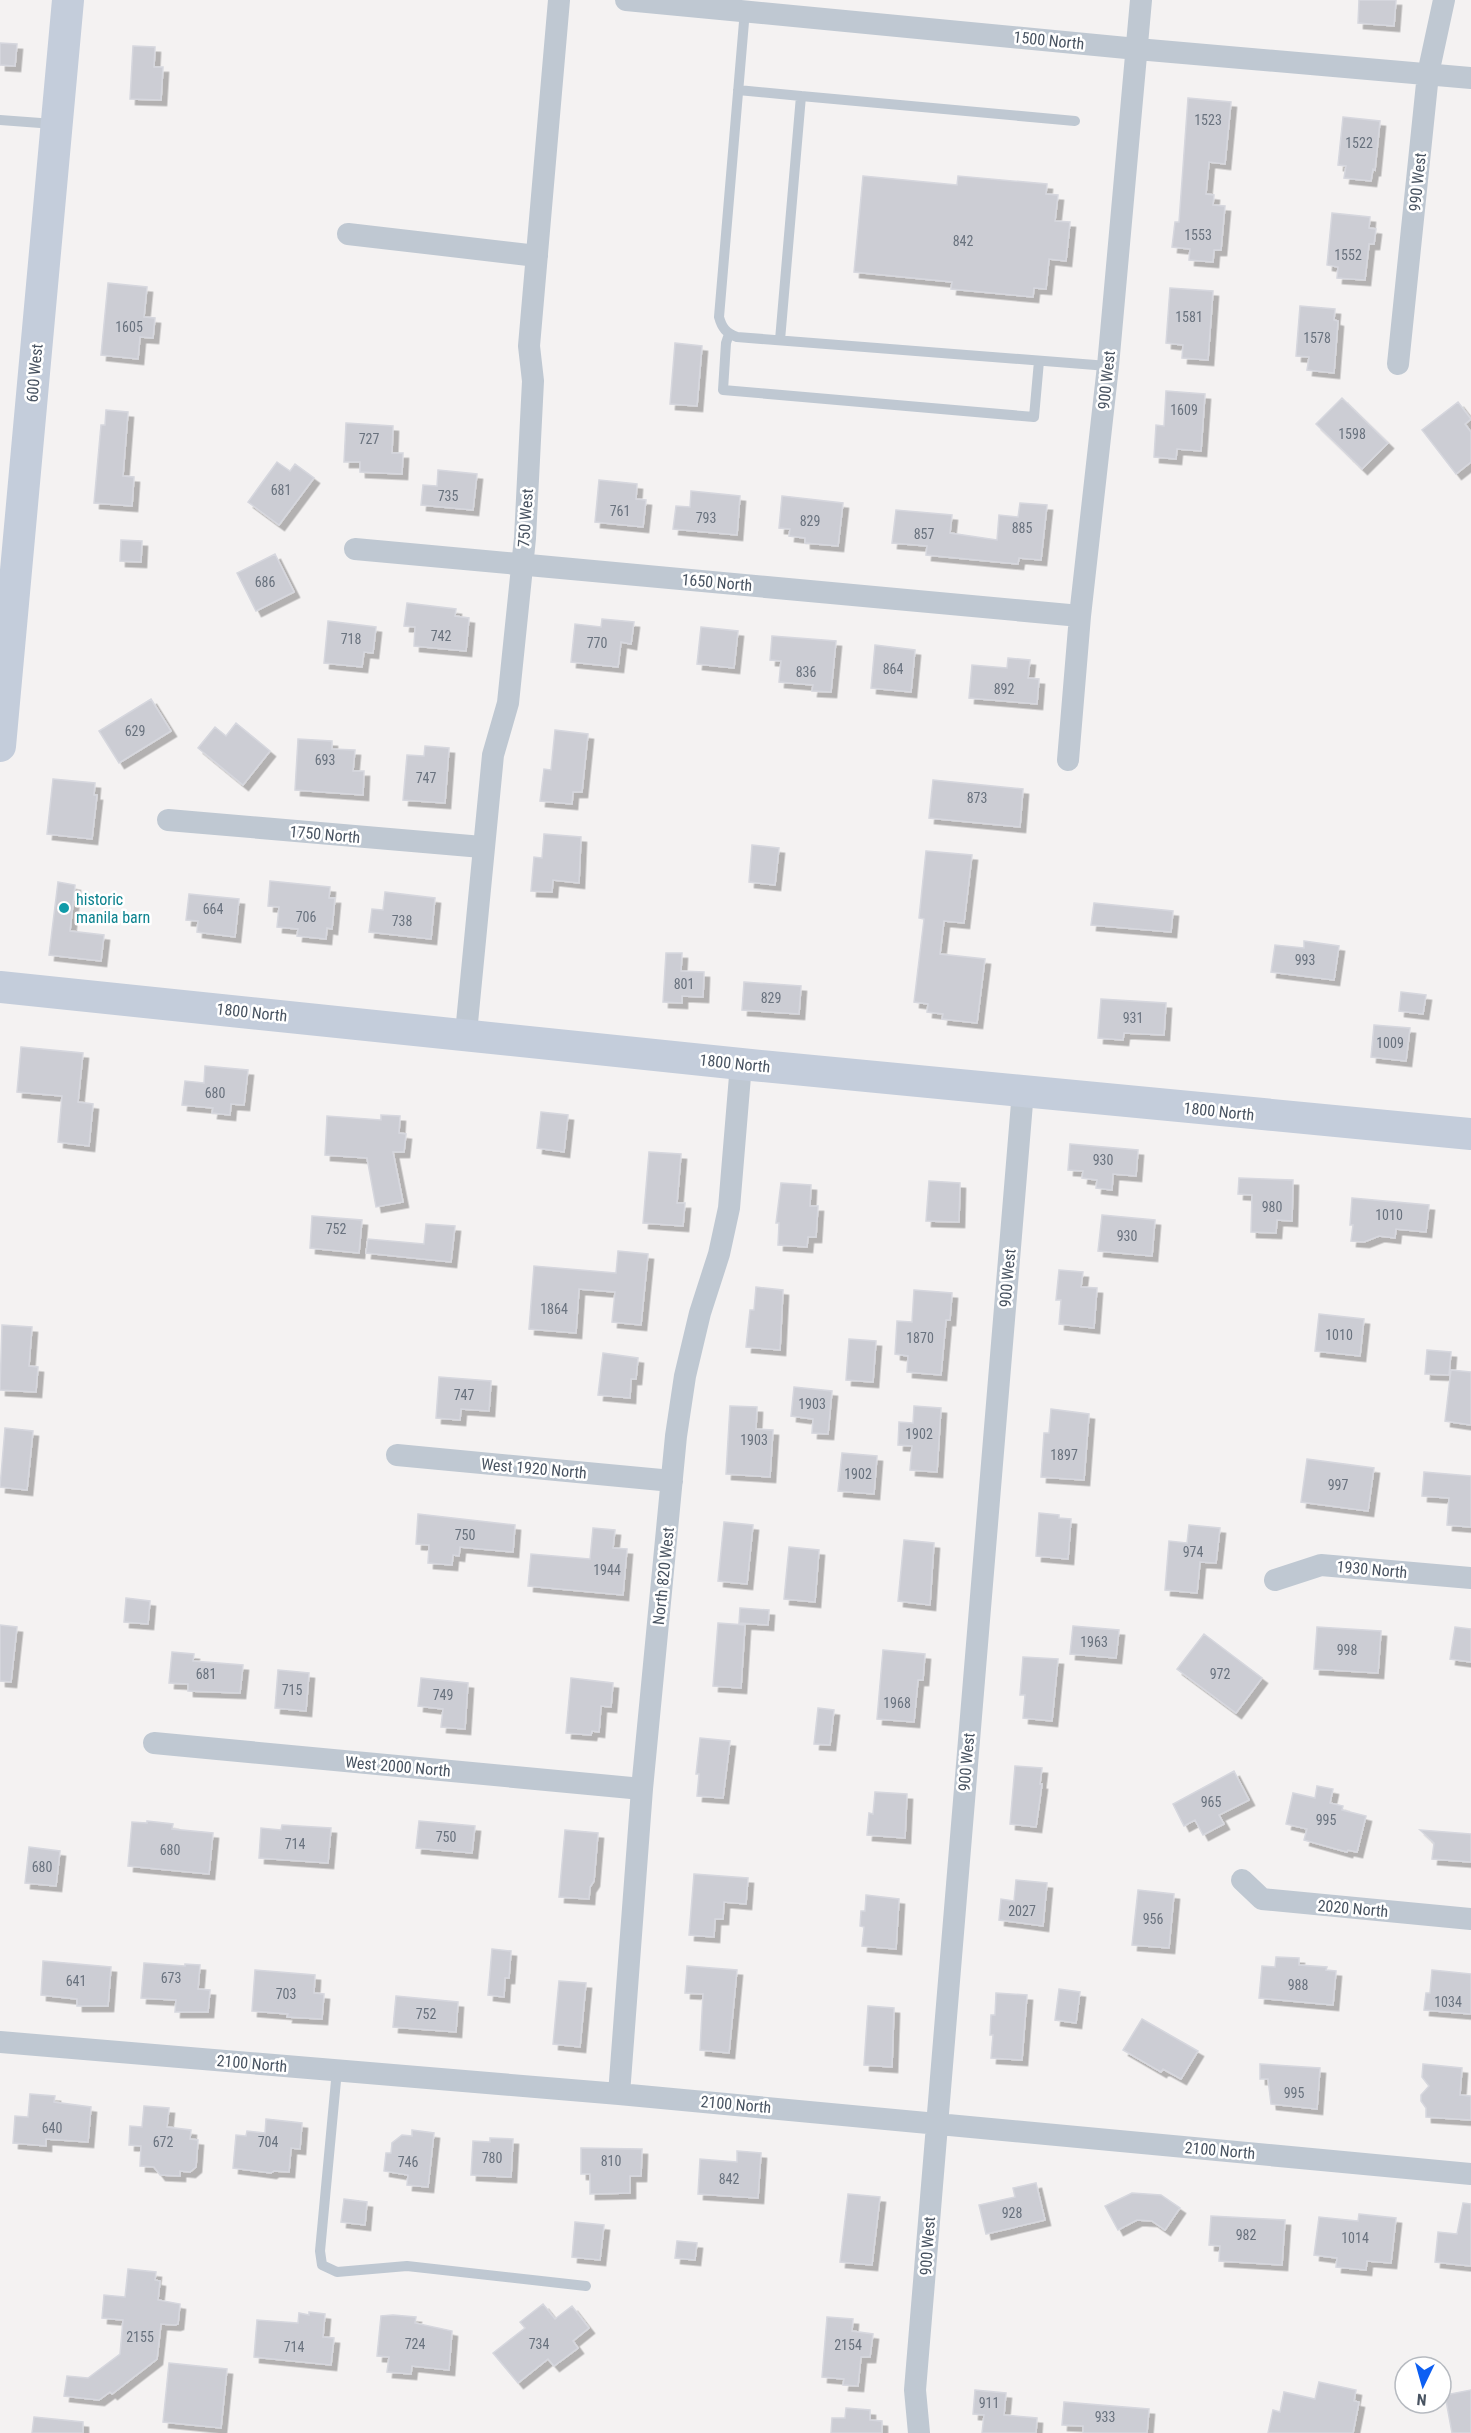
<svg xmlns="http://www.w3.org/2000/svg" width="1471" height="2433" font-family="'Roboto Condensed',sans-serif">
<style>
.building{fill:#cccdd4;stroke:#d6d7de;stroke-width:1.5;filter:url(#shadow)}
.lines{fill:none;stroke-linecap:round;stroke-linejoin:round}
.lane{stroke:#bfc8d2;stroke-width:10}
.street{stroke:#bfc8d2;stroke-width:22}
.secondary{stroke:#c4cddb;stroke-width:32}
.culture-dot{fill:#0f9aa8;stroke:#fff;stroke-width:2}
.labels{text-anchor:middle;stroke-width:5;stroke-linejoin:round;paint-order:stroke}
.number-label{font-size:14px;fill:#69727e}
.street-label{font-size:16px;fill:#485361;stroke:#fff}
.culture-label{font-size:16px;fill:#0d838f;stroke:#fff;text-anchor:start}
</style>
<defs>
<filter id="shadow"><feDropShadow dx="5.5" dy="5.5" stdDeviation="0" flood-color="#0004"/></filter>
</defs>
<rect width="100%" height="100%" fill="#f4f2f2"/>
<path class="building" d="M1359 0H1396L1394 26 1358 23Z
M0 43 17 44 15 66 0 65Z
M133 46 155 47 154 67H163L161 100 130 99Z
M1188 98 1231 102 1225 164 1209 162 1206 194 1214 195 1213 205 1225 206 1221 250H1214L1213 262 1189 260 1190 249 1172 247 1175 222H1179Z
M1343 117 1380 121 1375 170 1373 169 1371 181 1344 178 1346 166 1338 165Z
M863 176 957 185 958 176 1047 184 1046 194 1058 195 1055 221 1070 222 1066 261 1049 259 1046 289 1034 288 1033 297 951 289 952 282 854 272Z
M1332 213 1370 217 1369 228 1376 229 1374 244H1369L1365 280 1337 278 1338 267 1327 265Z
M108 283 147 287 144 317 155 318 153 338 140 337 138 359 101 355Z
M1170 288 1213 291 1208 360 1182 358 1183 345 1166 343Z
M1300 306 1335 309 1334 320 1338 321 1334 373 1307 370 1309 357 1296 356Z
M675 343 702 346 697 406 670 404Z
M1166 391 1205 394 1201 451 1177 449 1176 459 1154 457 1156 425 1164 426Z
M1342 398 1388 443 1362 469 1316 424Z
M1458 402 1471 419 1465 424 1471 432V462L1456 474 1422 430Z
M106 410 128 412 123 476 134 477 132 506 94 503 101 425H105Z
M346 423 393 426 392 453H403L402 474 360 472V462H344Z
M277 462 290 471 295 464 314 478 279 525 248 502Z
M438 470 477 474 473 510 421 505 423 485 437 486Z
M599 480 637 484 636 499 646 500 643 527 595 522Z
M691 491 740 496 737 535 673 529 676 506 690 507Z
M782 496 843 503 838 546 805 543V538L789 536 790 529 779 528Z
M1020 503 1047 505 1041 560 1019 558 1018 564 926 555 927 546 892 543 896 510 952 515 950 533 997 540 999 515 1018 517Z
M121 540 142 541 141 562 120 561Z
M275 554 294 592 256 611 237 573Z
M407 603 456 609 455 616 469 618 466 651 414 646 415 627 404 626Z
M602 619 634 622 631 644 621 642 618 667 571 662 575 624 601 627Z
M328 621 376 627 373 653 364 652 362 667 324 663Z
M701 627 738 631 734 668 697 664Z
M772 636 836 641 831 692 812 691 813 685 779 682 781 661 770 660Z
M875 645 915 650 911 692 871 688Z
M1008 658 1030 660 1028 678 1039 679 1037 704 969 698 972 665 1007 668Z
M151 699 171 731 119 763 99 731Z
M236 723 270 751 243 785 198 748 215 727 226 736Z
M555 730 588 734 582 792H573L572 804 540 801 544 769 551 770Z
M298 739 332 741V749L355 750 353 771H364L363 795 295 790Z
M425 746 449 748 445 803 403 800 407 755 424 756Z
M53 779 95 783 94 795H97L92 839 47 834Z
M933 780 1023 789 1020 827 929 818Z
M544 834 581 837 579 883 553 880 552 892 531 891 534 857 542 858Z
M752 845 779 848 775 885 749 882Z
M926 851 972 855 964 923 944 921 940 954 985 959 977 1023 942 1019 943 1014 927 1012 928 1004 914 1002 924 919 919 918Z
M270 881 330 887 329 898H335L332 929 327 928 326 939 297 936 298 929 277 927 279 907 268 906Z
M58 882 75 885 70 931 104 935 101 961 49 955Z
M385 892 435 898 431 939 369 932 372 909 383 910Z
M189 894 239 899 235 937 197 932 198 921 186 920Z
M1094 903 1173 911 1171 932 1091 925Z
M1304 941 1339 946 1334 980 1271 972 1275 945 1304 948Z
M666 953H682L681 971 704 972 703 997 682 996V1003L663 1002Z
M744 982 801 986 799 1014 742 1010Z
M1401 992 1426 995 1423 1014 1399 1011Z
M1101 999 1166 1003 1164 1035 1124 1033 1123 1040 1098 1038Z
M1374 1025 1410 1028 1406 1061 1371 1057Z
M21 1047 83 1053 78 1102 93 1104 89 1146 58 1142 62 1096 17 1092Z
M205 1066 248 1070 244 1105 231 1104 230 1115 212 1113 213 1108 182 1105 185 1081 204 1083Z
M541 1112 568 1115 564 1152 537 1148Z
M381 1115 400 1116 399 1133 406 1134 404 1152H393L403 1202 376 1207 367 1158 325 1155 327 1116 381 1120Z
M1070 1144 1138 1150 1136 1176 1113 1174 1112 1190 1096 1188 1097 1180 1082 1178 1083 1171 1068 1170Z
M649 1152 681 1154 677 1203H685L683 1226 643 1223Z
M1239 1178 1293 1180 1292 1221 1277 1220 1276 1233 1251 1232 1252 1195 1238 1194Z
M929 1181 960 1183 959 1222 926 1221Z
M781 1183 811 1185 810 1206H818L816 1237H808L807 1247 778 1245 779 1223H776Z
M1352 1198 1429 1205 1426 1232 1396 1229 1395 1238 1379 1236 1364 1242 1351 1241 1353 1225H1350Z
M1102 1215 1155 1220 1152 1256 1098 1251Z
M312 1216 362 1220 359 1253 310 1248Z
M426 1224 455 1226 451 1262 366 1253 368 1239 424 1244Z
M618 1251 648 1254 641 1325 612 1322 615 1292 579 1289 576 1333 529 1329 534 1266 616 1273Z
M1059 1270 1083 1272 1081 1287 1097 1288 1094 1328 1059 1324 1061 1300H1056Z
M756 1287 783 1290 780 1350 746 1347 750 1310H754Z
M914 1290 952 1293 950 1320H946L941 1375 907 1372 908 1356 895 1354 897 1321 912 1322Z
M1319 1314 1364 1319 1360 1356 1315 1351Z
M2 1325 32 1327 29 1366 38 1367 36 1392 0 1390Z
M849 1339 876 1341 873 1382 846 1380Z
M1427 1350 1451 1352 1449 1375 1425 1374Z
M603 1353 638 1358 636 1379H631L630 1398 598 1395Z
M1451 1370 1471 1372V1425L1445 1421Z
M439 1377 491 1381 489 1411 461 1409 460 1420 436 1418Z
M794 1387 832 1391 828 1434 812 1433 813 1419 791 1416Z
M730 1406 757 1407 756 1429 773 1430 770 1477 726 1474Z
M914 1406 941 1408 937 1472 910 1470 912 1446 898 1445 899 1422 913 1423Z
M1051 1409 1089 1414 1084 1480 1041 1477 1044 1433H1049Z
M5 1428 33 1431 27 1490 0 1487Z
M842 1453 877 1456 874 1494 838 1491Z
M1307 1459 1374 1468 1368 1511 1301 1502Z
M1424 1472 1471 1476V1527L1447 1525 1449 1498 1422 1496Z
M1039 1513 1059 1515V1518L1071 1519 1068 1559 1036 1556Z
M418 1514 515 1525 513 1552 460 1547 459 1556 453 1555 452 1565 428 1563 429 1545 416 1544Z
M724 1522 753 1525 747 1584 718 1581Z
M1189 1525 1220 1528 1216 1563 1200 1562 1197 1593 1165 1590 1169 1541 1187 1543Z
M593 1528 615 1530 613 1548 627 1549 623 1595 528 1586 531 1554 590 1559Z
M904 1540 934 1543 930 1605 898 1601Z
M789 1547 819 1550 815 1602 784 1599Z
M126 1598 150 1601 148 1624 124 1622Z
M740 1608 769 1610 768 1625 739 1623Z
M718 1623 745 1625 741 1688 713 1686Z
M0 1625 17 1627 11 1682 0 1681Z
M1073 1626 1119 1630 1116 1658 1070 1654Z
M1317 1627 1381 1631 1378 1673 1314 1669Z
M1455 1627 1471 1629V1662L1450 1659Z
M1204 1634 1262 1678 1236 1713 1177 1669Z
M883 1650 925 1654 923 1680H918L914 1722 877 1719Z
M172 1652 194 1654 193 1661 243 1665 240 1693 188 1691V1684L169 1683Z
M1023 1657 1058 1659 1052 1721 1023 1718 1025 1695H1020Z
M278 1670 309 1673 306 1711 275 1708Z
M421 1678 468 1683 465 1729 441 1727 443 1709 418 1706Z
M571 1678 613 1683 611 1707 601 1706 599 1732 592 1731 591 1735 566 1733Z
M818 1708 834 1710 830 1745 814 1744Z
M700 1738 730 1741 723 1798 697 1796 699 1774H696Z
M1015 1766 1042 1768 1040 1784H1042L1036 1827 1010 1824Z
M1234 1771 1249 1800 1219 1815 1224 1824 1203 1835 1195 1820 1184 1826 1173 1804Z
M1317 1786 1333 1789 1330 1803 1343 1806 1342 1810 1366 1816 1357 1852 1348 1850 1347 1852 1304 1840 1307 1829 1286 1824 1293 1793 1315 1798Z
M875 1792 907 1794 905 1838 867 1835 869 1813 873 1814Z
M147 1821 173 1824 172 1829 213 1833 209 1874 128 1866 132 1822 147 1823Z
M419 1821 475 1826 472 1853 416 1848Z
M282 1825 331 1828 328 1863 259 1858 261 1828 281 1830Z
M565 1830 598 1833 594 1881 590 1887 589 1899 559 1897Z
M1420 1830 1471 1834V1862L1432 1859 1434 1843Z
M29 1847 60 1851 56 1886 25 1883Z
M694 1874 748 1878 746 1904 724 1902 723 1919H715L714 1937 689 1935Z
M1016 1880 1047 1883 1043 1926 999 1920 1001 1899 1014 1901Z
M1138 1890 1174 1894 1169 1948 1132 1945Z
M866 1895 899 1899 896 1949 862 1946 864 1927 860 1926 861 1911H865Z
M492 1949 511 1951 509 1978H505L504 1997 488 1995Z
M1276 1957 1299 1958V1965L1327 1967 1326 1970 1336 1971 1333 2005 1259 1998 1262 1966 1275 1967Z
M43 1961 111 1967 108 2006H77V1999L41 1995Z
M144 1963 185 1966V1964L200 1965 198 1989 210 1990 208 2012H175L176 2000 141 1998Z
M687 1966 737 1970 729 2053 700 2050 703 1994 685 1993Z
M255 1970 315 1975 314 1993 324 1994 322 2019 287 2017 288 2014 252 2011Z
M1432 1970 1471 1974V2014L1424 2010 1426 1993H1430Z
M559 1981 586 1983 580 2047 553 2044Z
M1059 1989 1080 1992 1076 2023 1055 2020Z
M996 1993 1027 1995 1022 2060 991 2058 993 2035H990L991 2015H995Z
M396 1996 458 2002 456 2032 393 2027Z
M868 2006 894 2008 892 2067 864 2065Z
M1142 2019 1198 2051 1181 2079 1163 2069 1161 2072 1123 2050Z
M1260 2064 1320 2068 1317 2109 1271 2104 1268 2079H1260Z
M1423 2064 1462 2068 1460 2095 1471 2096V2120L1426 2117V2108L1421 2101V2095L1429 2086 1422 2077Z
M30 2094 55 2096 54 2102 91 2107 88 2142 46 2139V2146L13 2143 15 2116 28 2117Z
M144 2106 169 2108 167 2127 191 2130 190 2139 198 2140 196 2167 190 2172 180 2171V2176L160 2175 154 2167 140 2166 141 2146 129 2145 130 2126 142 2127Z
M266 2119 302 2123 300 2149 291 2148 289 2172 274 2171 271 2173 233 2168 236 2135 246 2136 247 2131 265 2133Z
M412 2130 434 2133 428 2187 407 2185 408 2175 384 2171 386 2153H391L392 2143 402 2135 412 2136Z
M490 2138 513 2139 511 2177 471 2175 473 2141 490 2142Z
M581 2148 642 2149 641 2176H630V2193L590 2194V2174H581Z
M737 2151 761 2153 758 2198 698 2194 700 2159 737 2162Z
M1036 2183 1045 2220 986 2234 979 2205 1015 2197 1013 2188Z
M1132 2193 1161 2195 1180 2208 1165 2230 1152 2221 1137 2220 1118 2230 1105 2206Z
M848 2194 880 2197 872 2265 840 2262Z
M344 2199 367 2202 365 2225 341 2222Z
M1463 2203 1471 2204V2266L1435 2262 1438 2232 1457 2234Z
M1359 2214 1396 2218 1391 2263 1367 2261 1366 2270 1336 2267 1337 2258 1314 2255 1319 2217 1358 2221Z
M1211 2216 1285 2220 1282 2265 1219 2261 1220 2246 1209 2245Z
M575 2222 604 2225 600 2260 572 2257Z
M677 2241 697 2243 695 2260 675 2258Z
M128 2269 156 2272 155 2280 160 2281 158 2300 180 2304 178 2324 175 2325 161 2324 157 2359 112 2394 110 2392 99 2400 64 2396 67 2376 88 2378 120 2354 123 2320 102 2318 104 2295 125 2297Z
M543 2304 555 2319 572 2306 589 2328 573 2341 578 2348 554 2366 548 2359 518 2383 493 2353 525 2328 520 2322Z
M309 2312 325 2314 323 2337 334 2338 331 2365 254 2357 257 2320 298 2323 299 2313 309 2315Z
M393 2315 416 2317 415 2323 452 2331 449 2370 412 2366 411 2374 387 2372 389 2357 377 2356 381 2316Z
M827 2317 853 2319 852 2331 873 2334 870 2357H861L858 2386 843 2385 844 2379 822 2377Z
M169 2363 227 2369 221 2428 163 2422Z
M1319 2382 1356 2390 1354 2401 1359 2402 1353 2433H1268L1273 2410 1280 2412 1284 2392 1315 2399Z
M975 2390 1006 2393 1004 2415 1037 2418 1036 2433H982L984 2415 973 2414Z
M1471 2390V2433H1452L1445 2395Z
M1064 2402 1149 2409 1147 2433H1083V2426L1062 2425Z
M846 2408 870 2410V2420L882 2421V2433H831L832 2418H845Z
M34 2417 83 2422V2433H32Z"/>
<g class="lines">
<path class="lane" d="M745 10 719 317C722 328 726 333 737 337L1108 366
M738 90 801 96 780 340
M801 96 1075 121
M0 120 54 124
M729 334 726 343 723 390 1034 417 1039 361
M337 2070 320 2251 322 2265 337 2272 407 2266 586 2286"/>
<path class="street" d="M626 0 1137 49 1471 78
M348 234 537 256
M1398 364 1428 74 1444 0
M355 549 1080 616
M1068 760 1080 616 1108 366 1141 0
M168 820 482 847
M466 1033 493 755 508 703 525 538 533 381 529 346 559 0
M397 1455 672 1481
M1275 1580 1321 1565 1471 1578
M154 1743 642 1789
M1242 1880 1262 1899 1471 1919
M0 2042 619 2094 1471 2174
M619 2094 642 1789 676 1436 685 1376 700 1313 719 1254 729 1208 741 1064
M919 2433 915 2390 1023 1091"/>
<path class="secondary" d="M0 746 68 0
M0 987 741 1064 1471 1134"/>
</g>
<circle class="culture-dot" cx="64" cy="908" r="6"/>
<g class="labels">
<g class="number-label">
<text x="1208" y="125">1523</text>
<text x="1359" y="148">1522</text>
<text x="1198" y="240">1553</text>
<text x="963" y="246">842</text>
<text x="1348" y="260">1552</text>
<text x="1189" y="322">1581</text>
<text x="129" y="332">1605</text>
<text x="1317" y="343">1578</text>
<text x="1184" y="415">1609</text>
<text x="1352" y="439">1598</text>
<text x="369" y="444">727</text>
<text x="281" y="495">681</text>
<text x="448" y="501">735</text>
<text x="620" y="516">761</text>
<text x="706" y="523">793</text>
<text x="810" y="526">829</text>
<text x="1022" y="533">885</text>
<text x="924" y="539">857</text>
<text x="265" y="587">686</text>
<text x="441" y="641">742</text>
<text x="351" y="644">718</text>
<text x="597" y="648">770</text>
<text x="893" y="674">864</text>
<text x="806" y="677">836</text>
<text x="1004" y="694">892</text>
<text x="135" y="736">629</text>
<text x="325" y="765">693</text>
<text x="426" y="783">747</text>
<text x="977" y="803">873</text>
<text x="213" y="914">664</text>
<text x="306" y="922">706</text>
<text x="402" y="926">738</text>
<text x="1305" y="965">993</text>
<text x="684" y="989">801</text>
<text x="771" y="1003">829</text>
<text x="1133" y="1023">931</text>
<text x="1390" y="1048">1009</text>
<text x="215" y="1098">680</text>
<text x="1103" y="1165">930</text>
<text x="1272" y="1212">980</text>
<text x="1389" y="1220">1010</text>
<text x="336" y="1234">752</text>
<text x="1127" y="1241">930</text>
<text x="554" y="1314">1864</text>
<text x="1339" y="1340">1010</text>
<text x="920" y="1343">1870</text>
<text x="464" y="1400">747</text>
<text x="812" y="1409">1903</text>
<text x="919" y="1439">1902</text>
<text x="754" y="1445">1903</text>
<text x="1064" y="1460">1897</text>
<text x="858" y="1479">1902</text>
<text x="1338" y="1490">997</text>
<text x="465" y="1540">750</text>
<text x="1193" y="1557">974</text>
<text x="607" y="1575">1944</text>
<text x="1094" y="1647">1963</text>
<text x="1347" y="1655">998</text>
<text x="206" y="1679">681</text>
<text x="1220" y="1679">972</text>
<text x="292" y="1695">715</text>
<text x="443" y="1700">749</text>
<text x="897" y="1708">1968</text>
<text x="1211" y="1807">965</text>
<text x="1326" y="1825">995</text>
<text x="446" y="1842">750</text>
<text x="295" y="1849">714</text>
<text x="170" y="1855">680</text>
<text x="42" y="1872">680</text>
<text x="1022" y="1916">2027</text>
<text x="1153" y="1924">956</text>
<text x="171" y="1983">673</text>
<text x="76" y="1986">641</text>
<text x="1298" y="1990">988</text>
<text x="286" y="1999">703</text>
<text x="1448" y="2007">1034</text>
<text x="426" y="2019">752</text>
<text x="1294" y="2098">995</text>
<text x="52" y="2133">640</text>
<text x="163" y="2147">672</text>
<text x="268" y="2147">704</text>
<text x="492" y="2163">780</text>
<text x="611" y="2166">810</text>
<text x="408" y="2167">746</text>
<text x="729" y="2184">842</text>
<text x="1012" y="2218">928</text>
<text x="1246" y="2240">982</text>
<text x="1355" y="2243">1014</text>
<text x="140" y="2342">2155</text>
<text x="415" y="2349">724</text>
<text x="539" y="2349">734</text>
<text x="848" y="2350">2154</text>
<text x="294" y="2352">714</text>
<text x="989" y="2408">911</text>
<text x="1105" y="2422">933</text>
</g>
<g class="street-label">
<text transform="translate(1049 40) rotate(6)" y="6">1500 North</text>
<text transform="translate(1417 182) rotate(-84)" y="6">990 West</text>
<text transform="translate(34 373) rotate(-85)" y="6">600 West</text>
<text transform="translate(1106 380) rotate(-84)" y="6">900 West</text>
<text transform="translate(525 518) rotate(-86)" y="6">750 West</text>
<text transform="translate(717 582) rotate(5)" y="6">1650 North</text>
<text transform="translate(325 834) rotate(5)" y="6">1750 North</text>
<text transform="translate(252 1012) rotate(6)" y="6">1800 North</text>
<text transform="translate(735 1063) rotate(6)" y="6">1800 North</text>
<text transform="translate(1219 1111) rotate(6)" y="6">1800 North</text>
<text transform="translate(1007 1278) rotate(-85)" y="6">900 West</text>
<text transform="translate(534 1468) rotate(5)" y="6">West 1920 North</text>
<text transform="translate(1372 1569) rotate(5)" y="6">1930 North</text>
<text transform="translate(663 1576) rotate(-84)" y="6">North 820 West</text>
<text transform="translate(966 1762) rotate(-85)" y="6">900 West</text>
<text transform="translate(398 1766) rotate(5)" y="6">West 2000 North</text>
<text transform="translate(1353 1908) rotate(5)" y="6">2020 North</text>
<text transform="translate(252 2063) rotate(5)" y="6">2100 North</text>
<text transform="translate(736 2104) rotate(5)" y="6">2100 North</text>
<text transform="translate(1220 2150) rotate(5)" y="6">2100 North</text>
<text transform="translate(927 2246) rotate(-86)" y="6">900 West</text>
</g>
<g class="culture-label">
<text x="76" y="905">historic<tspan x="76" dy="18">manila barn</tspan></text>
</g>
</g>
<g transform="translate(1423 2385) rotate(185)"><circle r="28" fill="#ffffff" stroke="#b6bac0" stroke-width="1.5"/>
<path d="M0-4.5L10 22L0 15L-10 22Z" fill="#0d5ff3"/>
<text y="-9" font-size="16" font-weight="bold" text-anchor="middle" fill="#485361">N</text>
</g>
</svg>
